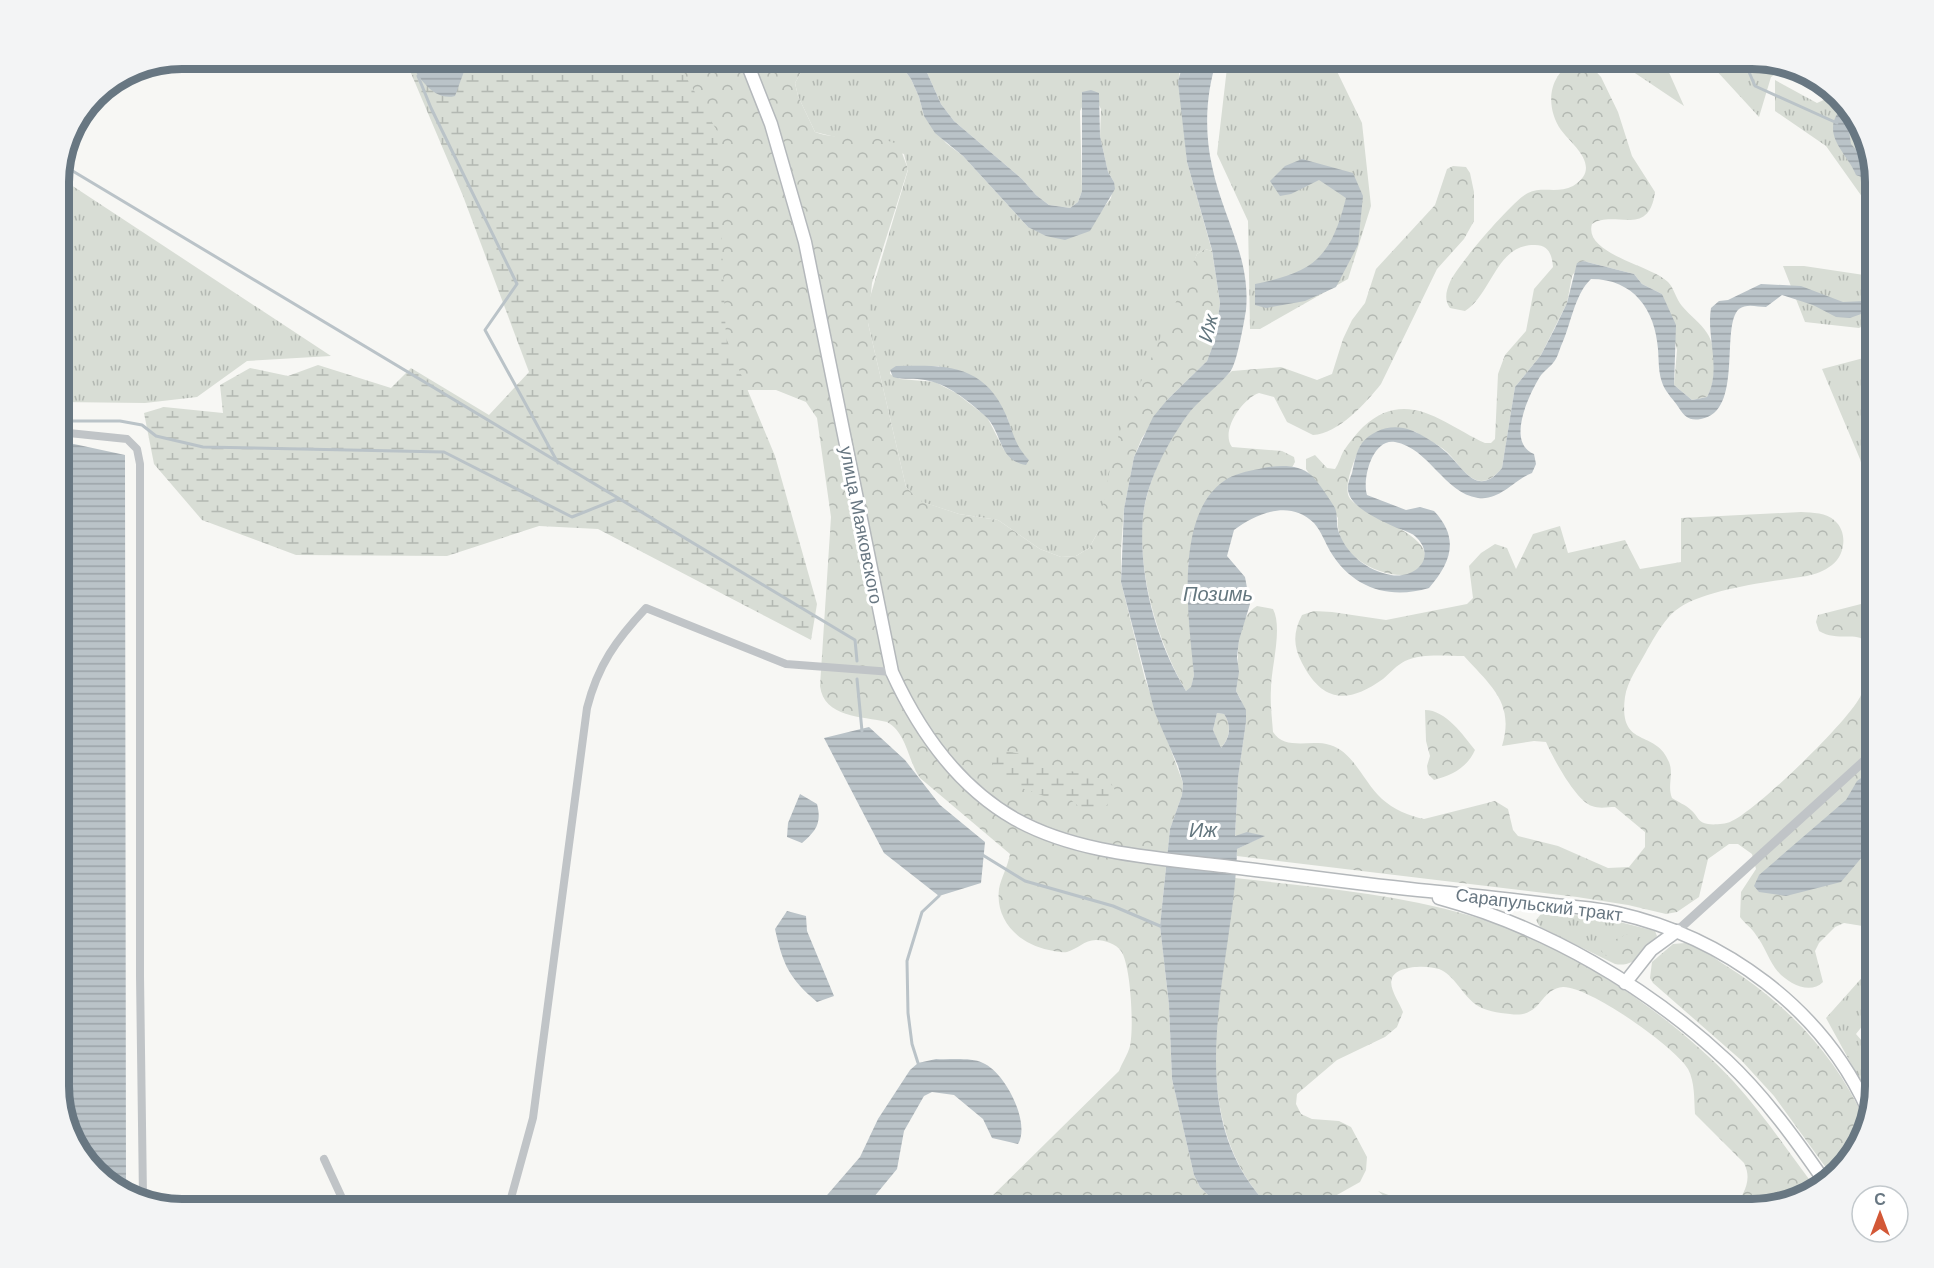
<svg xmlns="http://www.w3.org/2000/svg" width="1934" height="1268" font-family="Helvetica,sans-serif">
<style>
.grass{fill:url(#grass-tufts);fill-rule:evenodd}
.forest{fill:url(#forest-crowns)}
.wetland{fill:url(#wetland-marsh)}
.water{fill:url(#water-rules);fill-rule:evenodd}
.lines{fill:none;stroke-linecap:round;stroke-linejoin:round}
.stream{stroke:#bac3c8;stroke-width:3}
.primary-casing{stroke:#b4b8bb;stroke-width:15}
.minor{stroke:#c0c4c7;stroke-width:8}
.tertiary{stroke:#c0c4c7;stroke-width:9}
.primary{stroke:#fff;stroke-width:12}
.labels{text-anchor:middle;stroke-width:6;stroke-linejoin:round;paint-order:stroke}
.street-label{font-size:18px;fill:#687782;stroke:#fff}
.water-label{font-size:20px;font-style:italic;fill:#64777f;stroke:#fff}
.rim{fill:none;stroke:#687782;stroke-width:8}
</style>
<defs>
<pattern id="grass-tufts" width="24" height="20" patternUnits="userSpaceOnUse" patternTransform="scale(1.5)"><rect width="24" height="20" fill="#d8ddd5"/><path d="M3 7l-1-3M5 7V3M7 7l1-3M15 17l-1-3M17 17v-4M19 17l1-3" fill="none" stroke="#b3b8b2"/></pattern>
<pattern id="forest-crowns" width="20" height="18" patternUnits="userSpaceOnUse" patternTransform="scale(1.5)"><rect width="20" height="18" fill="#d8ddd5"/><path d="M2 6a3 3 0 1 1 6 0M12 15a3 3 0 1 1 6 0" fill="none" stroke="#b3b8b2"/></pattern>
<pattern id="wetland-marsh" width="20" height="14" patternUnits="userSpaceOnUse" patternTransform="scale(1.5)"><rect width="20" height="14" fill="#d8ddd5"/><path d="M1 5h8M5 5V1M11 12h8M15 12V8" fill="none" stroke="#b3b8b2"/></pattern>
<pattern id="water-rules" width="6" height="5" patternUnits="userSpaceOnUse" patternTransform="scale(1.5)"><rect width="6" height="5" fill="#bac3c8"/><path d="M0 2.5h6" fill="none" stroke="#9ba3a8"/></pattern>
</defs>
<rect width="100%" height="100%" fill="#f7f7f4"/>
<path class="grass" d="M815 59H901L903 68 911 79 919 97 924 116 946 143 963 156 1028 227 1100 213 1111 198 1114 182 1108 172 1100 136 1101 109 1091 90 1080 111 1082 191 1078 202 1070 208 1049 205 1036 195 1022 179 954 121 941 104 921 59H1184L1179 70 1187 162 1212 251 1205 249 1197 254 1098 532 1089 548 1076 556 1061 557 1040 549 998 520 959 514 919 501 906 487 868 323V304L908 170 904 154 815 132 798 96 795 83 801 72ZM939 366 1007 417 1016 447 1029 460 1004 450 987 417 956 393 935 382 900 379 890 374V370Z
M1228 59H1331L1362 123 1371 206 1348 279 1260 329H1250L1248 221 1217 154Z
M1614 59H1663L1684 106Z
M1711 59H1752L1785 68 1771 77 1759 117 1714 68Z
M1775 80 1817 103 1835 95 1859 121 1864 140 1862 141 1865 143 1875 182V215L1826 146 1775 111Z
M59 177 331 356 247 361 197 397 145 403 59 402Z
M1875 264V320L1859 328 1805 322 1783 266H1804L1864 275Z
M1875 355V513L1860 459 1822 369Z
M1547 913 1600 917 1655 931 1657 936C1648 951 1634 968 1615 964L1540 927 1536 920 1541 914Z
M1875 963V1010L1856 1034 1875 1056V1086L1871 1100 1826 1018Z
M1378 1191 1425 1209H1399Z"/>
<path class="forest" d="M638 59H815L801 72 795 83 798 96 815 132C842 142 872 132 899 145L908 169 872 283 868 323 906 487 920 501 959 514 998 520 1040 549 1061 557 1076 556 1089 548 1098 532 1113 453 1122 425 1197 254 1205 249 1212 251 1220 303 1215 340 1207 361 1167 400 1142 438 1134 457 1124 509 1121 549V582L1145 679 1183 783 1182 795 1170 829 1160 926 1169 1005 1172 1079 1194 1175 1200 1187 1222 1209H979L1119 1071C1122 1063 1128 1054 1130 1046 1134 1028 1131 965 1121 951 1116 944 1105 940 1096 940 1084 940 1078 949 1067 952 1062 953 1054 951 1049 950 1020 944 995 922 999 889 1001 878 1008 866 1010 854L920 778C908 761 907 733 887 722 862 716 824 718 820 686L831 517 817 418 806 402 776 390H743L615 95Z
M1577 61 1588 63 1601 77 1618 112 1632 156 1655 192C1649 239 1614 209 1592 224 1583 254 1651 265 1668 282 1674 288 1676 299 1682 306 1690 316 1701 323 1707 333 1718 349 1716 381 1707 397L1692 400 1674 385 1677 350 1662 294 1642 284 1634 274 1583 261 1572 276 1567 303 1541 355 1515 387 1502 468C1477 498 1464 469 1447 452 1438 444 1424 438 1414 431L1361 444C1356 457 1343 484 1349 497 1361 518 1449 536 1419 570 1415 575 1408 575 1402 575 1372 575 1334 551 1338 518L1306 469V459L1315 455 1327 468 1335 469C1339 463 1340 458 1343 452 1348 444 1356 434 1363 427 1407 386 1445 425 1485 443H1491L1495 439 1498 374 1505 355 1526 331 1534 289 1553 267C1552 255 1549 245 1535 245 1496 244 1492 294 1465 311L1450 308C1444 300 1446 291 1450 282 1456 267 1513 200 1528 193 1542 186 1558 194 1573 186 1604 167 1571 144 1561 130 1544 105 1549 72 1577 61Z
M1453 166 1466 167 1470 173 1474 192V221L1464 239 1437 269 1381 384C1366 403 1338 434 1313 435L1287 422 1274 397 1259 393C1242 399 1220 431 1232 447L1282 451 1294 457 1295 462 1292 467H1279L1188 563V594L1194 675 1191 688 1186 691C1158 643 1137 573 1143 516 1147 483 1166 442 1186 416 1199 399 1216 385 1232 371L1281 367 1317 380 1332 374 1343 339 1352 320 1365 303 1376 269 1435 205 1447 169Z
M1801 512C1813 513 1826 512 1835 521 1848 532 1845 556 1832 565 1817 577 1798 577 1780 580 1752 584 1702 592 1679 608 1666 616 1654 638 1646 652 1639 665 1627 682 1625 697 1618 750 1656 728 1669 762 1674 774 1667 786 1672 798 1678 802 1686 805 1691 810 1698 816 1698 823 1708 824 1713 825 1725 824 1730 822 1754 813 1851 719 1861 695 1866 682 1873 654 1865 642 1858 631 1837 642 1819 631L1816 622 1818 615 1861 604 1875 610V928L1844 923 1835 927 1819 943 1815 951 1823 982C1809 996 1785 982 1775 968 1768 958 1764 945 1756 935 1752 928 1745 924 1740 917L1741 892 1756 869 1752 854 1738 844H1729L1708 859 1699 897 1677 912 1666 914 1628 905 1577 897 1237 856V849L1264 836 1235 837 1238 778 1246 722 1241 700 1236 691C1242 665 1229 624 1257 606L1273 609C1283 628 1271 668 1271 689 1270 703 1272 718 1273 732 1285 751 1311 739 1330 745 1354 752 1364 783 1382 799 1393 809 1409 816 1424 819L1495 801 1508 809 1513 830 1518 836 1558 846 1608 868 1629 867 1645 847V832L1615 807C1608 807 1599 809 1592 806 1576 801 1553 758 1546 742L1534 741 1502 746C1515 703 1491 686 1464 656 1445 656 1422 653 1405 661 1397 665 1390 673 1383 679 1348 704 1323 703 1302 663 1293 646 1293 632 1302 615L1314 611 1332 612 1386 620 1467 604 1473 598 1469 566 1481 553 1495 544 1507 548 1516 569 1533 534 1560 526 1568 553 1625 540 1640 569 1681 562V518Z
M1425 710C1446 710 1463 735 1475 750 1467 768 1452 775 1434 780L1428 774 1427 766 1430 756 1426 741Z
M1217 713 1224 714C1232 726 1230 738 1220 749L1213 730Z
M1235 878C1313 887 1392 893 1468 915 1562 941 1668 1011 1734 1082 1764 1115 1790 1154 1817 1190L1813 1193 1752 1209H1735C1743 1193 1753 1181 1744 1163L1695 1114C1694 1099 1695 1082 1688 1069 1675 1047 1589 986 1563 987 1539 989 1542 1019 1510 1014 1498 1013 1485 1011 1475 1004 1462 994 1454 975 1439 969 1428 965 1397 965 1392 978 1388 988 1400 1003 1403 1012L1397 1027 1385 1037 1337 1060 1297 1094 1296 1104 1301 1114 1312 1119 1339 1121 1351 1127 1367 1157 1366 1170 1360 1182 1312 1209H1272C1185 1125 1220 984 1235 878Z
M1630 933 1646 940C1647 963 1614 966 1601 951L1605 944Z
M1685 943C1700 947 1713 957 1725 965 1787 1004 1835 1054 1865 1121L1855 1154 1832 1176 1774 1096 1741 1060 1653 983 1650 978 1652 962 1673 944Z"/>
<path class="wetland" d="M405 59H676L717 131 726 338 775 456 817 604 811 640 598 529 539 526 447 556 296 555 202 520 154 464 144 413 164 407 223 413 220 385 250 368 288 376 318 365 391 388 411 368 489 415 529 372 463 196Z
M991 748 1031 756 1051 766 1110 781 1115 790 1107 805 1083 810 1071 800 1044 796 1002 781 988 756Z"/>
<path class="water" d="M408 59H465L466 66 455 96C433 102 417 75 408 59Z
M901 59H921L941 104 954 121 1022 179 1036 195 1049 205 1070 208 1078 202 1082 191V92L1091 90 1099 93 1100 136 1108 172 1114 182 1115 189 1090 231 1065 240 1046 236 1028 227 963 156 935 133 924 116 919 97 911 79 903 68Z
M1184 59H1217C1206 93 1204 130 1212 166 1222 216 1251 257 1246 310 1244 322 1237 364 1230 372 1217 388 1198 400 1186 417 1167 444 1146 483 1143 517 1138 576 1156 641 1186 691L1191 687 1194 675C1189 622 1173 516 1224 481 1233 474 1248 471 1259 469 1275 465 1298 463 1311 475 1317 480 1331 501 1335 508 1338 516 1336 523 1338 530 1345 553 1367 571 1391 575 1414 579 1437 559 1417 538 1413 533 1403 530 1397 528 1382 521 1350 508 1348 490 1347 485 1350 478 1352 473 1354 464 1356 451 1362 443 1372 431 1388 425 1403 428 1416 430 1436 443 1446 452 1464 468 1477 499 1502 468L1515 387 1541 355 1555 328 1567 303 1577 263 1583 261 1634 274 1642 284 1662 294 1676 325 1674 385 1692 400 1707 397C1722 369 1706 337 1711 308L1719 301 1728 300 1761 284 1801 286 1843 302 1864 301 1875 294V309L1850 318 1836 317 1813 305 1782 295 1766 307C1757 307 1747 303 1739 309 1720 326 1744 412 1701 419 1689 421 1685 417 1679 408 1674 400 1667 394 1663 385 1658 373 1659 362 1658 349 1655 310 1634 279 1591 279 1574 295 1571 325 1561 346 1559 351 1557 359 1553 363 1548 369 1542 372 1538 380 1527 399 1507 443 1534 454L1536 464 1532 473C1514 480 1500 501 1478 498 1444 493 1429 448 1395 442 1372 438 1362 480 1367 495L1406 510 1420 507 1434 511C1460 538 1451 563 1429 588 1389 600 1352 588 1330 551 1325 542 1321 531 1314 523 1290 499 1257 513 1234 530L1227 556 1245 577 1250 604 1239 640 1237 657 1239 672 1236 691 1246 710V722L1238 778 1235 836 1247 832 1265 836 1237 849C1235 966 1173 1113 1272 1209H1222L1200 1187 1194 1175 1172 1079 1169 1005 1160 926 1170 829 1182 795 1183 783 1178 766 1155 713 1121 582 1124 509 1134 457 1153 417 1167 400 1207 361 1215 340 1220 303 1212 250 1187 162 1178 82ZM1217 713 1224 714C1232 726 1230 738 1221 748L1213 730Z
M1843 103 1860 124 1849 131 1851 144 1871 166 1875 182 1856 175C1850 158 1828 141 1834 121 1836 114 1841 110 1843 103Z
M1302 159 1353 173 1363 196 1358 245 1336 287 1305 301 1266 308 1255 305V284C1315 272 1331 257 1346 198L1319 180 1291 194 1280 196 1270 181 1285 166Z
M896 366C944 365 984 363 1006 415 1014 434 1014 444 1029 460L1026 465C997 460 1003 431 984 415 967 400 948 384 925 380 915 378 904 380 893 377L890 370Z
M59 443 74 444 125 455 126 1193 114 1189 75 1148 59 1094Z
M869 727 905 760 940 805 985 842 981 883 939 896 884 853 824 738Z
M1875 768 1873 844 1841 882 1786 896 1759 892 1754 886 1759 875 1846 800 1857 781Z
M800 794 817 804C822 823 816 831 802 843L787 837 788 823Z
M787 911 806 916 807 931 834 996 817 1002C789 978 783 965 775 929Z
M936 1059C950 1060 970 1057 983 1063 1005 1072 1031 1123 1018 1144L992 1138 983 1119 954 1095 932 1092 924 1096 904 1131 897 1169 864 1209H815L860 1157 878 1119 910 1070 918 1063Z"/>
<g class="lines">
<path class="stream" d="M1743 58 1755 86 1837 123
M418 76 431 108 517 284 485 330 558 463
M61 164 855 640 857 661
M59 421H120L142 425 156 436 203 447 444 452 572 517 617 499
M857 679 862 731
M981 854 1025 881 1113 906 1160 926
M918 1063 912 1044 908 1013 907 961 922 912 939 896"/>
<g class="primary-casing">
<path id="primary" d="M745 58 771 124 805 242 892 672C919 731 957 786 1015 819 1074 852 1147 857 1214 865 1286 873 1357 884 1429 891 1471 895 1513 900 1554 905 1575 907 1596 908 1617 913 1724 937 1822 1008 1868 1110
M1439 898C1545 927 1647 986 1727 1061 1765 1097 1796 1140 1825 1182
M1625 983 1651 950 1677 931"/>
</g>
<path class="minor" d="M59 432 127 439 137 449 140 464V976L143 1198
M324 1159 347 1209
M508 1209 533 1118 587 708C598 665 616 640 646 608L786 664 892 672"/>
<path class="tertiary" d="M1677 931 1875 751"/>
<use href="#primary" class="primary"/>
</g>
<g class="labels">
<g class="street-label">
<text transform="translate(861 525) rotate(79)" y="6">улица Маяковского</text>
<text transform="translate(1539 905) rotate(7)" y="6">Сарапульский тракт</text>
</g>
<g class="water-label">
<text transform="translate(1208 328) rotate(-76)" y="7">Иж</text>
<text x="1218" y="601">Позимь</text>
<text x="1203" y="837">Иж</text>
</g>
</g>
<path d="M0 0H1934V1268H0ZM182 69H1752A113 113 0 0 1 1865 182V1086A113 113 0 0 1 1752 1199H182A113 113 0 0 1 69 1086V182A113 113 0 0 1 182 69Z" fill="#f3f4f5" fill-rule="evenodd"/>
<path class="rim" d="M182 69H1752A113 113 0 0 1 1865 182V1086A113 113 0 0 1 1752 1199H182A113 113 0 0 1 69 1086V182A113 113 0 0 1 182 69Z"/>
<g transform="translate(1880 1214)"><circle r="28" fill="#ffffff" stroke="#c3c9cd" stroke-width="1.5"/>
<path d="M0-4.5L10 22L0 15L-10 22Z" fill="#d35837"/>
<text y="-9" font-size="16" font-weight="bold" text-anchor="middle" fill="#687782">С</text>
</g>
</svg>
